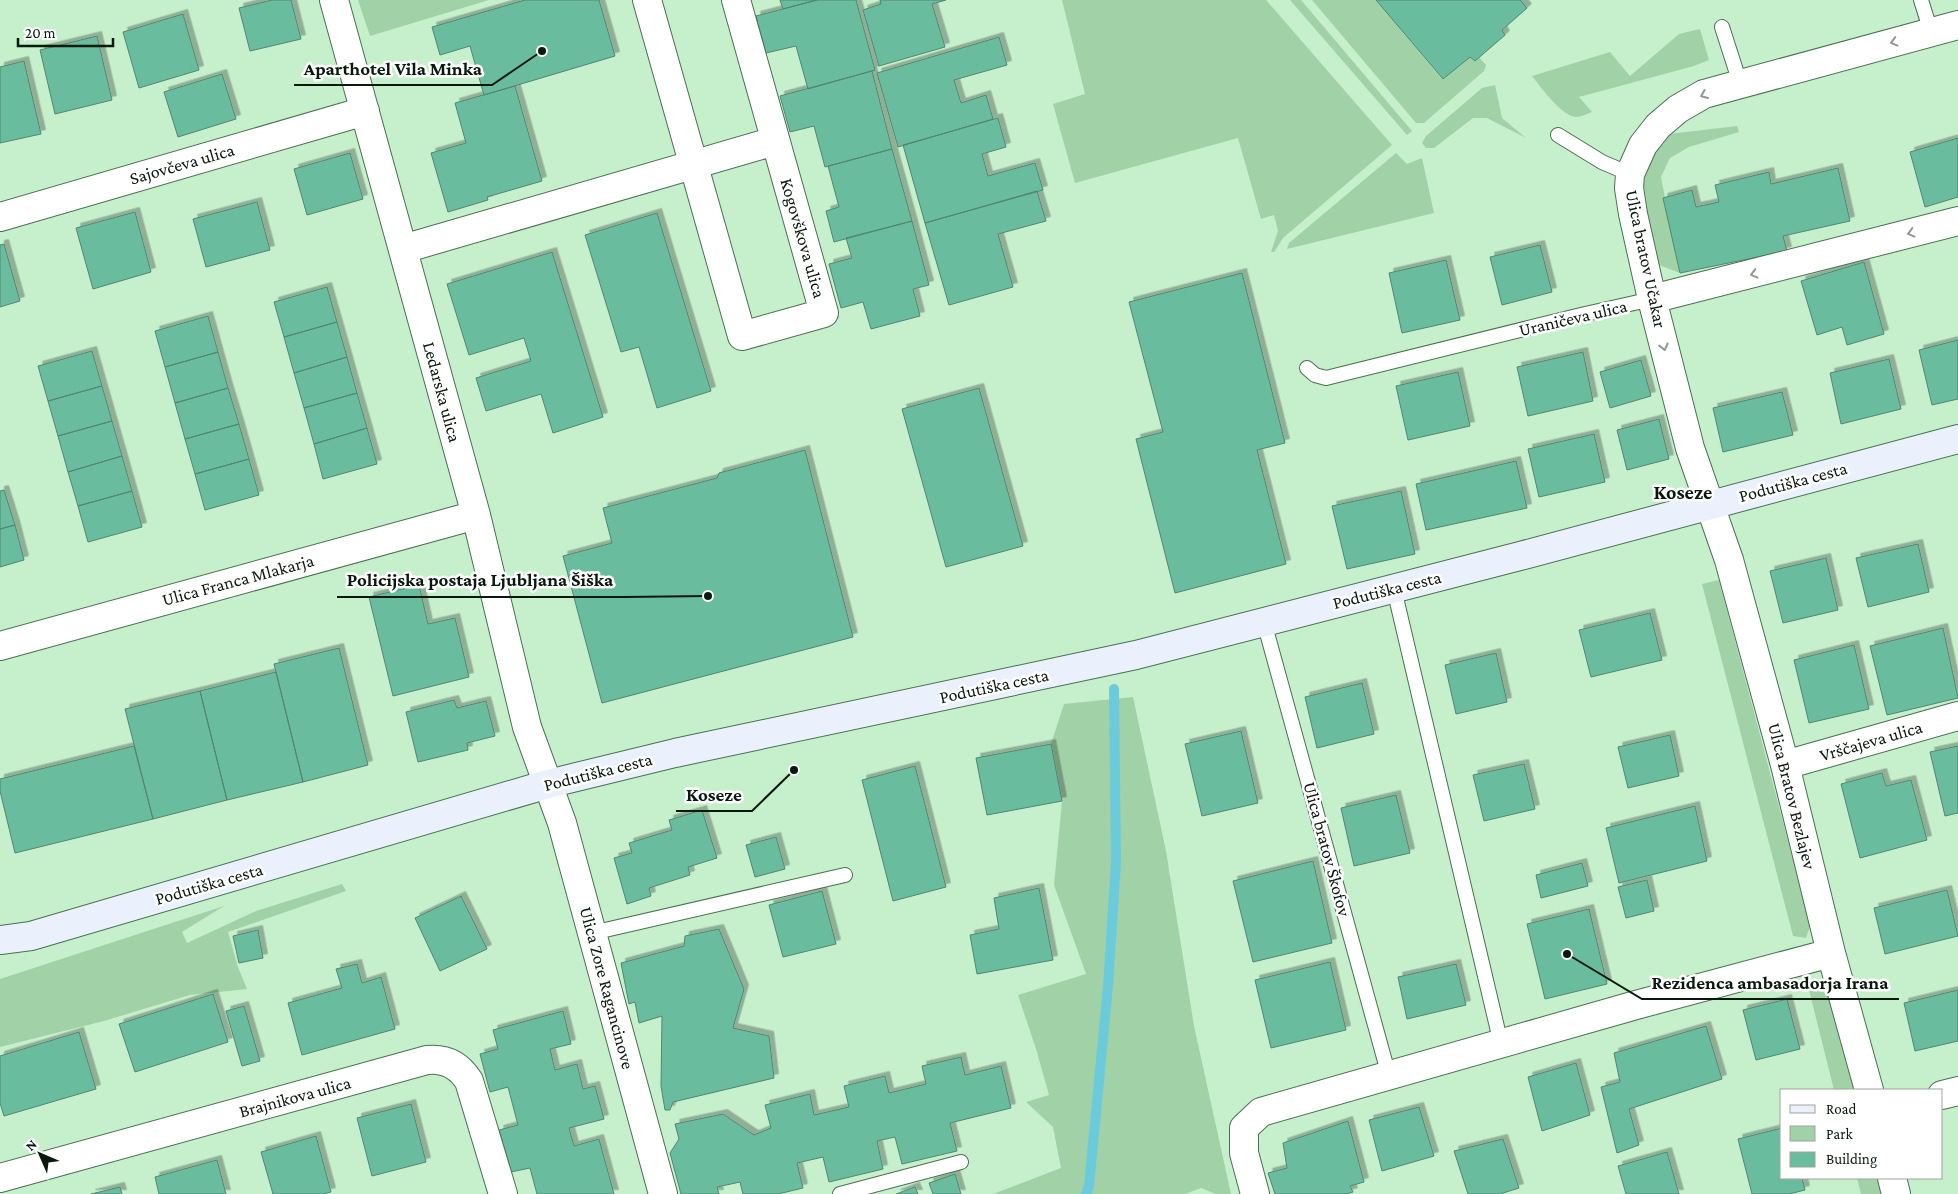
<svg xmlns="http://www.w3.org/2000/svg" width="1958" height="1194" font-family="'Crimson Pro',serif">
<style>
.green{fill:#a1d2a7}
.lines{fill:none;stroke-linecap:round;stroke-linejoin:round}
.stream{stroke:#6ccbda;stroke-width:10}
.building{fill:#6abc9f;stroke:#518672;filter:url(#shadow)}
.service-casing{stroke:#4b7051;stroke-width:16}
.minor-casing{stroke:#4b7051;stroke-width:30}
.secondary-casing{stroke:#4b7051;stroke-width:30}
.service{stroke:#fff;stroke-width:14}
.minor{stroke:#fff;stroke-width:28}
.secondary{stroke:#ebf0fd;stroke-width:28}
.oneway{stroke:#919892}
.labels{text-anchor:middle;stroke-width:5;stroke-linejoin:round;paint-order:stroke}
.street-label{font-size:18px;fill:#0a190d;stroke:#fff}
.quarter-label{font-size:20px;font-weight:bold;fill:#0a190d;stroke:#fff}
.leader{fill:none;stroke:#0a190d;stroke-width:2}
.callout-dot{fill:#0a190d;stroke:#fff;stroke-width:2}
.callout-label{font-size:19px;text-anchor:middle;font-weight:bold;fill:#0a190d;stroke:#fff;stroke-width:5;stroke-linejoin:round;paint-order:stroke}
</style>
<defs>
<filter id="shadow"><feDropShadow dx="4.5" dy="-4.5" stdDeviation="0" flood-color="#0004"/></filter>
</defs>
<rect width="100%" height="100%" fill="#c6efcb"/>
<path class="green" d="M358 0H489L370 36Z
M1062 0H1266L1392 145 1283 238 1274 252H1271L1278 231 1274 215 1261 219 1238 138 1075 183 1053 104 1085 94Z
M1290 0H1301L1412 131 1407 135Z
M1312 0H1376L1442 79 1470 57 1475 61 1479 57 1486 65 1484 71 1424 123H1416Z
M1700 29 1709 60 1694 66 1579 97 1592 112C1587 114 1581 117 1576 117 1561 116 1541 87 1532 76L1610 52 1630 76 1679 34Z
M1495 85 1502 118 1526 138 1487 118H1473L1434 148H1426L1422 143 1426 136 1482 88Z
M1737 126 1739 132 1689 147 1670 158 1661 177 1680 273 1659 265 1649 242 1640 197 1645 164 1669 134Z
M1396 153 1407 164 1422 158 1434 213 1287 249 1289 243Z
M1719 580 1809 920 1810 926 1806 938 1793 936 1702 584Z
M1133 697 1166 851 1194 1026 1231 1194H1216L1201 1188 1185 1194H993L1061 1168 1053 1127 1026 1102 1049 1095 1036 1049 1018 995 1086 974 1054 885 1062 801 1051 744 1064 704Z
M342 884 346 891 228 932 238 967 247 989 190 995 104 1021 0 1047V979L224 906 182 932 187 943 256 911Z
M1816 979 1828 992 1854 1090H1834L1809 990Z
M1857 1178H1877L1882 1194H1861Z"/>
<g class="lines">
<path class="stream" d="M1086 1194 1089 1186 1108 986 1116 863 1114 689"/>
</g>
<path class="building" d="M272 0H291L301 39 250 51 239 8Z
M525 0H599L615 56 484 95 470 46 440 55 432 27Z
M780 0H817L783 9Z
M817 0H856L875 70 808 89 796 46 766 53 756 16Z
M880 0H946L932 4 945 47 879 66 863 10 881 4Z
M1376 0H1520L1527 8 1502 30 1505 35 1475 61 1470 57 1443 79Z
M183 14 199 70 139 88 123 32Z
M97 36 112 100 55 114 40 50Z
M999 37 1007 65 954 80 961 103 986 95 993 119 898 147 877 73Z
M24 61 41 134 0 143V67Z
M872 71 892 149 825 167 814 126 790 132 780 96Z
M222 74 236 119 178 137 164 92Z
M515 86 542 181 487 197 488 200 448 212 431 153 466 143 455 103Z
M998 118 1006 147 982 154 988 176 1035 163 1043 190 925 223 903 145Z
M1958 138V197L1925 207 1910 152Z
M892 149 912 221 834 242 826 211 839 207 828 166Z
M350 153 363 199 307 215 294 169Z
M1838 168 1850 221 1783 236 1787 251 1680 273 1663 198 1692 190 1696 207 1719 202 1715 185 1769 172 1771 184Z
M1037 191 1046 221 998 234 1013 287 949 305 925 223Z
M257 202 270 250 206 267 193 219Z
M135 212 151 272 93 289 76 228Z
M657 213 711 391 657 408 639 347 621 352 585 235Z
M912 221 929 285 913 289 920 316 871 329 863 302 841 308 829 264 852 258 846 238Z
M4 244 20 301 0 307V245Z
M1540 245 1552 292 1502 305 1490 257Z
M552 252 603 417 553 433 541 394 486 411 476 378 531 361 524 338 469 355 447 284Z
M1446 260 1460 320 1402 333 1389 273Z
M1864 262 1884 334 1847 345 1842 327 1817 335 1801 281Z
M1242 273 1285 443 1257 450 1286 564 1175 593 1136 439 1163 432 1129 302Z
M327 287 337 322 284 337 274 302Z
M208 316 218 352 165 367 155 331Z
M337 322 347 357 294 373 284 337Z
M1958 340V399L1932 405 1919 350Z
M92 351 102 386 48 401 38 366Z
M218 352 228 388 175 403 165 367Z
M1583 352 1593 401 1528 416 1517 367Z
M347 357 357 393 304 408 294 373Z
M1889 359 1901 409 1841 424 1830 373Z
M1641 360 1651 396 1610 408 1600 372Z
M1458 372 1470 426 1408 440 1396 386Z
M102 386 112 421 58 436 48 401Z
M228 388 239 424 185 439 175 403Z
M979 388 1023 546 946 567 902 409Z
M1782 392 1793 435 1723 452 1713 408Z
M357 393 367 428 314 444 304 408Z
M1659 419 1669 459 1627 470 1617 430Z
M112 421 122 456 68 472 58 436Z
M239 424 249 459 195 474 185 439Z
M367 428 377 464 323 479 314 444Z
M1594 434 1605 482 1539 497 1528 449Z
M805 450 853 637 602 703 563 556 612 543 603 508 717 478 719 473Z
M122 456 132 491 78 506 68 472Z
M249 459 259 495 205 510 195 474Z
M1516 461 1527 508 1426 530 1416 484Z
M4 490 15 525 0 529V491Z
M132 491 142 527 88 542 78 506Z
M1401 491 1415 554 1347 569 1332 506Z
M15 525 24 560 0 567V529Z
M1918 544 1929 592 1868 607 1856 558Z
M1826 558 1838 610 1783 623 1770 571Z
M419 585 428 624 455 618 469 677 393 696 369 597Z
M1650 613 1662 660 1591 677 1579 630Z
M1943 628 1958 698 1887 715 1870 646Z
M1854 645 1869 709 1809 723 1794 660Z
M339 648 368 765 303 782 274 664Z
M1496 653 1507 702 1456 714 1445 665Z
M276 672 303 782 227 800 200 691Z
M1362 683 1374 734 1317 748 1305 697Z
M200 691 227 800 153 819 125 709Z
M454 700 457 708 486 701 495 736 467 743 468 750 418 762 406 712Z
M1241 731 1258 803 1202 816 1185 744Z
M1670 735 1679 776 1628 788 1618 747Z
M1051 744 1062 801 987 815 976 758Z
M134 746 153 819 15 853 0 791V779Z
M1958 746V813L1945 816 1930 752Z
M1524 764 1535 809 1484 821 1473 775Z
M915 766 946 887 893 901 862 780Z
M1882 773 1886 786 1911 780 1927 840 1860 858 1841 784Z
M1396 795 1410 853 1354 866 1341 808Z
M1695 806 1707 861 1619 883 1606 828Z
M702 810 717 858 688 867 690 875 649 888 651 896 627 904 614 858 632 853 629 843 672 830 669 820Z
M776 837 785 869 755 877 746 845Z
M1313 861 1332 943 1253 962 1233 881Z
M1582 863 1588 886 1541 898 1536 875Z
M1647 880 1654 911 1626 918 1618 887Z
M1039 888 1053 960 977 974 970 935 999 929 994 898Z
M1947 890 1958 936 1885 954 1874 908Z
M822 891 836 944 783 957 769 905Z
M461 896 487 949 440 971 415 918Z
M1589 909 1607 984 1545 999 1527 924Z
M719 929 744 989 733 1028 769 1036 774 1078 673 1102 670 1110H665L661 1086 662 1016 639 1023 635 1002 629 1004 621 963 684 946 685 936Z
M258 930 263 958 239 963 233 936Z
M1330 962 1346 1030 1271 1048 1255 980Z
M357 964 362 983 381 977 395 1029 302 1055 288 1003 342 988 336 969Z
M1456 964 1466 1005 1407 1019 1398 977Z
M1958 990V1041L1915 1051 1904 1003Z
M213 994 228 1042 135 1072 119 1024Z
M1787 999 1800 1049 1756 1060 1743 1010Z
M244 1006 260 1061 242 1066 226 1011Z
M563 1011 571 1044 550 1049 555 1070 577 1064 583 1089 595 1086 604 1119 569 1128 574 1146 599 1139 614 1194H537L530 1168 511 1172 499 1130 518 1125 508 1087 490 1092 480 1054 498 1049 493 1030Z
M1706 1026 1722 1079 1629 1109 1639 1145 1617 1153 1601 1087 1620 1082 1614 1053Z
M79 1032 96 1089 4 1116 0 1103V1056Z
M961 1057 965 1075 1001 1066 1011 1108 950 1123 957 1151 902 1164 895 1137 877 1141 883 1169 829 1182 823 1157 797 1163 803 1188 778 1194H743L740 1182 717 1187 719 1194H681L670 1153 679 1139 675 1124 723 1114 754 1135 771 1128 765 1105 810 1094 814 1115 849 1107 844 1086 885 1076 889 1093 926 1084 922 1066Z
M1576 1063 1590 1115 1542 1131 1528 1077Z
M411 1104 426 1162 372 1176 357 1118Z
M1419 1107 1434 1156 1382 1171 1369 1120Z
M1348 1121 1364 1182 1350 1186 1353 1192 1347 1194H1275L1268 1173 1287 1168 1283 1143Z
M1782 1128V1178H1802L1805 1190 1789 1194H1752L1738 1139Z
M316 1136 331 1192 323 1194H273L261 1152Z
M1503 1139 1519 1188 1500 1194H1468L1454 1151Z
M1667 1152 1679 1194H1626L1618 1166Z
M217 1160 226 1194H159L155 1177Z
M955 1174 961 1194H933L929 1183Z
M120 1187 122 1194H91Z
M915 1187 918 1194H896Z"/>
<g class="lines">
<g class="service-casing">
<path id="service" d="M1921 0 1931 32
M1722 27 1740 83
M1558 135 1602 162 1630 174
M1307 368 1315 375 1326 378 1581 315 1652 299
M1394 589 1501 1044
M1264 622 1389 1076
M592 933 845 875
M840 1194 961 1162"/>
</g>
<g class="minor-casing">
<path id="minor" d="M334 0 476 515 527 727 562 823 663 1194
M647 0 742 336 824 313 736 0
M0 217 365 111
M403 249 775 141
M1652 299 1958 221
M0 646 476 515
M1785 765 1958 716
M1869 1090 1831 953 1785 765 1729 560 1690 448 1652 299 1633 214 1629 188 1630 174 1643 145 1658 126 1678 109 1704 94 1958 25
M1942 1095 1958 1091
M0 1178 427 1060C445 1058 459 1065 469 1081L503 1194
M1892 1178 1896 1194
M1255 1194 1244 1153V1128L1261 1112 1636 1005 1831 953"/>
</g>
<g class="secondary-casing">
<path id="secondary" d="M0 940 31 936 548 784 675 753 1136 655 1520 556 1958 439"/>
</g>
<use href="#service" class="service"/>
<use href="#minor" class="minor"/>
<use href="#secondary" class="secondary"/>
</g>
<defs><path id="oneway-chevron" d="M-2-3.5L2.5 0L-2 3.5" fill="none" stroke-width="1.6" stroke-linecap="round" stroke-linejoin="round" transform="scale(1.25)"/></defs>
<g class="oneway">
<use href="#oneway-chevron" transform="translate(1894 42) rotate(165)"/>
<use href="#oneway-chevron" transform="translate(1704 95) rotate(156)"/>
<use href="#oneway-chevron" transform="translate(1911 233) rotate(165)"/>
<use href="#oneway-chevron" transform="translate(1754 274) rotate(165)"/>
<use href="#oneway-chevron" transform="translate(1664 347) rotate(76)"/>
</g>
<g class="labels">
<g class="street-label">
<text transform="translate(182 164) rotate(-16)" y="6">Sajovčeva ulica</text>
<text transform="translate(803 238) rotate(74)" y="6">Kogovškova ulica</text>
<text transform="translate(1646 259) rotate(78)" y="6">Ulica bratov Učakar</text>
<text transform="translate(1573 318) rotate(-13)" y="6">Uraničeva ulica</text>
<text transform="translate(442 392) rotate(75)" y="6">Ledarska ulica</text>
<text transform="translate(1793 482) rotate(-15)" y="6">Podutiška cesta</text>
<text transform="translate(238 580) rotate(-15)" y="6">Ulica Franca Mlakarja</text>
<text transform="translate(1387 590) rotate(-14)" y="6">Podutiška cesta</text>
<text transform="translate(994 686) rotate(-12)" y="6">Podutiška cesta</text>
<text transform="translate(1871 741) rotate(-16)" y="6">Vrščajeva ulica</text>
<text transform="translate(598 772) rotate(-14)" y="6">Podutiška cesta</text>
<text transform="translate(1792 796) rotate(76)" y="6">Ulica Bratov Bezlajev</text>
<text transform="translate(1327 849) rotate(75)" y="6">Ulica bratov Škofov</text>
<text transform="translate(209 884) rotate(-16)" y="6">Podutiška cesta</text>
<text transform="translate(607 988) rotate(75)" y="6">Ulica Zore Ragancinove</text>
<text transform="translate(295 1097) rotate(-15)" y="6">Brajnikova ulica</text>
</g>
<g class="quarter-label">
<text x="1683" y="499">Koseze</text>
</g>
</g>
<path class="leader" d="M542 51L492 85H294M708 596L624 597H337M794 770L752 811H676M1567 954L1642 999H1899"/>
<g class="callout-dot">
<circle cx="542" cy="51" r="5"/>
<circle cx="708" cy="596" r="5"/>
<circle cx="794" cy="770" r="5"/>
<circle cx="1567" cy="954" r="5"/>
</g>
<g class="callout-label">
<text x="393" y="75">Aparthotel Vila Minka</text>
<text x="480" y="586">Policijska postaja Ljubljana Šiška</text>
<text x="714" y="801">Koseze</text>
<text x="1770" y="989">Rezidenca ambasadorja Irana</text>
</g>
<rect x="1780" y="1089" width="162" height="90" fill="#ffffff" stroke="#9da39e"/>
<rect x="1790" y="1105" width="25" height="8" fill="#ebf0fd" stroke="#9da39e"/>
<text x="1826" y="1114" font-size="15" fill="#0a190d">Road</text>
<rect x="1790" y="1126" width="25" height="15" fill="#a1d2a7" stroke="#9da39e"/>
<text x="1826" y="1139" font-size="15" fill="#0a190d">Park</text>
<rect x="1790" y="1152" width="25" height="15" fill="#6abc9f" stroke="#9da39e"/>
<text x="1826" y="1164" font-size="15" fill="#0a190d">Building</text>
<g transform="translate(40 1154) rotate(315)" stroke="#ffffff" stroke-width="4" paint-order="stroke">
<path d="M0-4L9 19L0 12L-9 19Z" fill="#0a190d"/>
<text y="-8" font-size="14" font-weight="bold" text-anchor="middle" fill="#0a190d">N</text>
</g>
<path d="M18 38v8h95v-8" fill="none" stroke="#0a190d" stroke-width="2.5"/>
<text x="25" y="38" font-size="15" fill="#0a190d" stroke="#ffffff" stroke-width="4" paint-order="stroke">20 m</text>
</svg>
